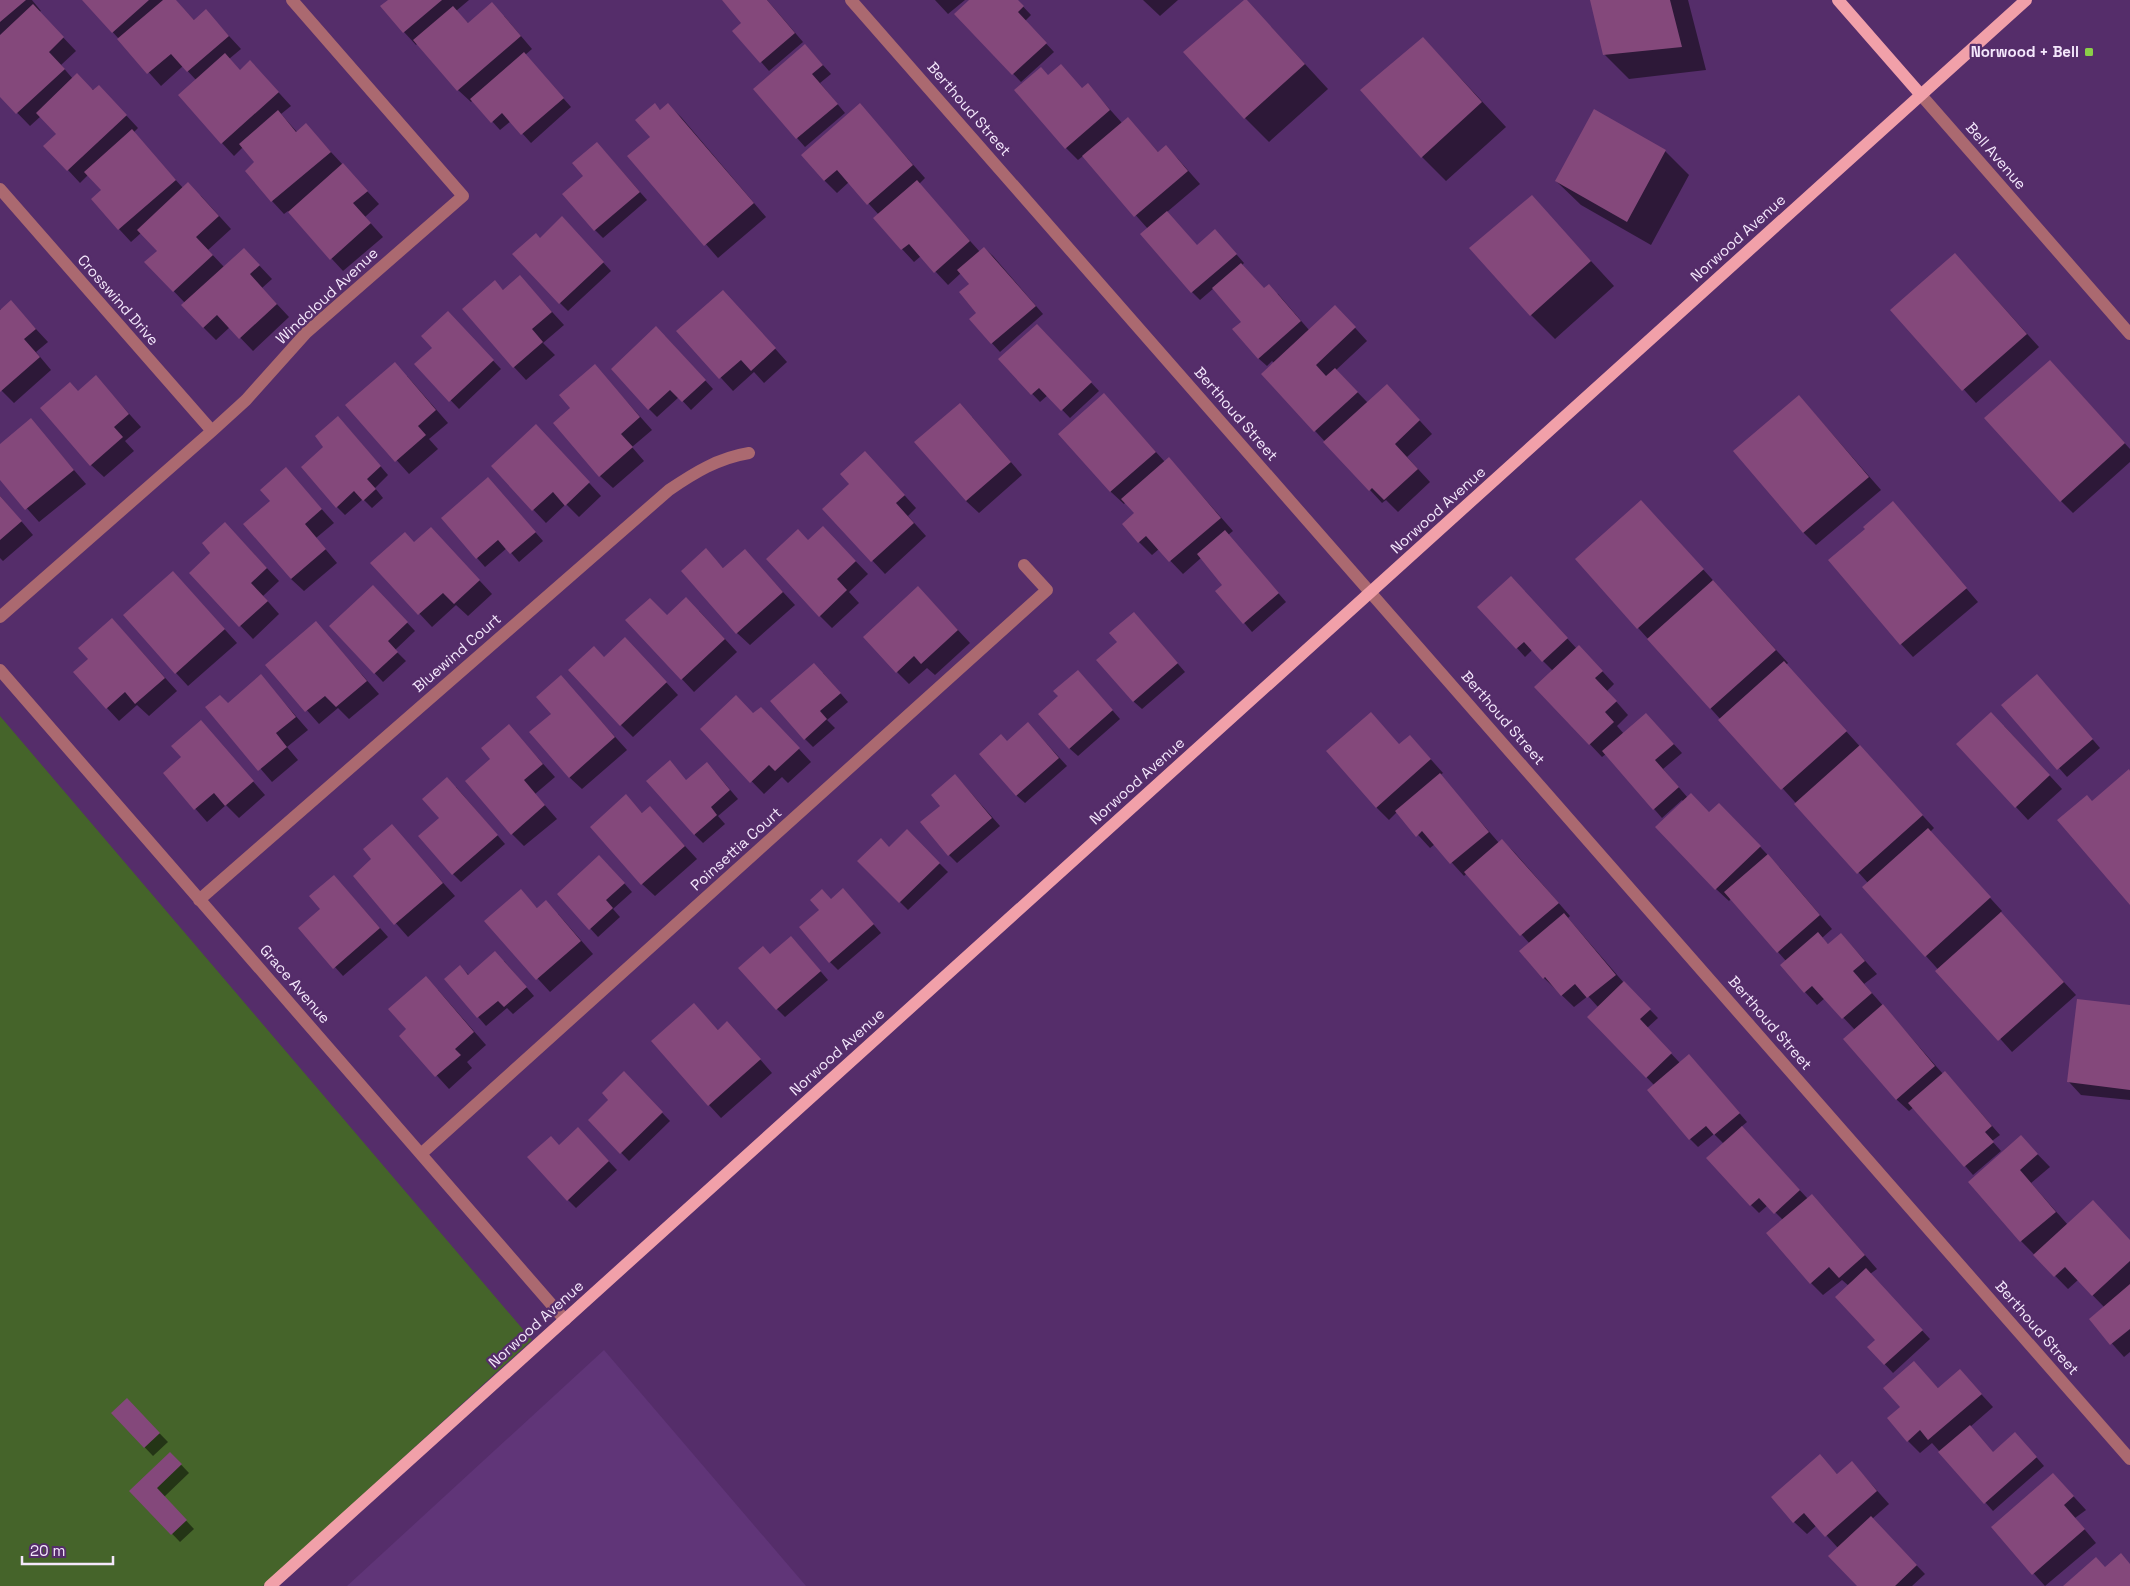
<svg xmlns="http://www.w3.org/2000/svg" width="2130" height="1586" font-family="'Space Grotesk',sans-serif">
<style>
.built{fill:#603578}
.green{fill:#45642a}
.shadow{fill:#0007}
.building{fill:#84487b}
.lines{fill:none;stroke-linecap:round;stroke-linejoin:round}
.minor{stroke:#ab6970;stroke-width:12}
.major{stroke:#f1a0a9;stroke-width:12}
.poi-dot{fill:#8ace48;stroke:#552d6a;stroke-width:2}
.labels{text-anchor:middle;stroke-width:4.5;stroke-linejoin:round;paint-order:stroke}
.poi-label{font-size:15px;font-weight:bold;fill:#f4e7fc;stroke:#552d6a;text-anchor:end}
.street-label{font-size:15px;fill:#f4e7fc;stroke:#552d6a}
</style>
<rect width="100%" height="100%" fill="#552d6a"/>
<path class="built" d="M604 1350 806 1586H347Z"/>
<path class="green" d="M0 716 532 1340 263 1586H0Z"/>
<path class="shadow" d="M0 0H32L41 11 39 12 76 51 61 65 73 79 111 99 138 128 133 133 183 188 201 196 231 229 208 250 224 267 256 262 272 279 262 288 289 317 253 351 230 327 216 340 204 328 183 305 185 303 146 262 158 251 141 233 131 242 119 229 102 190 88 175 80 183 68 170 58 134 41 116 30 126 0 95Z
M84 0H175L195 21 206 11 241 49 229 59 240 71 250 61 291 106 281 114 297 132 306 125 379 204 365 217 383 237 343 271 288 211 284 214 272 201 256 163 243 147 234 156 222 143 196 80 183 66 161 86Z
M390 0H469L456 11 469 24 504 16 532 49 525 55 571 107 531 143 511 121 500 130 473 100 471 102 458 90 418 43 416 45 404 32Z
M723 0H767L803 42 769 71 734 31 743 23Z
M935 0H965L948 14Z
M971 0H1017L1031 15 1025 21 1054 52 1021 82 956 14Z
M1143 0H1178L1160 16Z
M1246 0 1328 89 1269 142 1245 118Z
M1592 0H1688L1706 70 1629 79 1604 54Z
M1423 38 1506 127 1446 181 1422 157Z
M805 45 831 74 820 83 845 113 805 147 754 89Z
M1049 76 1083 89 1088 85 1122 123 1128 119 1159 153 1166 147 1178 159 1200 184 1167 212 1197 246 1223 239 1244 263 1242 265 1264 290 1278 294 1309 330 1347 319 1367 341 1336 370 1368 403 1399 398 1432 434 1407 457 1430 482 1398 512 1386 500 1382 503 1370 490 1262 374 1274 363 1272 361 1267 366 1258 358 1243 322 1214 288 1200 300 1192 292 1148 229 1083 156 1078 160 1066 148Z
M655 105 661 111 668 105 681 117 766 217 718 258 629 156 652 137Z
M860 105 925 178 919 184 980 252 984 248 993 256 1043 314 1000 352 970 319 978 313 971 284 961 273 948 285 921 256 914 262 902 249 879 215 849 182 837 193 824 180Z
M1665 151 1689 175 1651 245 1581 205 1556 181Z
M605 152 647 200 603 238 595 230 585 176Z
M1532 197 1614 286 1555 339 1531 315Z
M570 226 611 271 568 311 560 303 540 239Z
M1967 267 2039 347 1976 403 1892 310Z
M495 282 504 291 532 290 564 325 543 343 555 355 526 380 514 367Z
M11 302 48 342 36 352 51 370 14 403 1 390 0 391V309L1 310Z
M735 304 787 362 764 383 754 372 733 391 678 331Z
M456 321 501 369 459 409 416 364 434 348Z
M1045 333 1099 391 1070 418 1048 395 1040 402 1000 360Z
M665 336 713 389 691 410 679 397 657 417 649 409Z
M595 366 652 430 632 447 644 461 613 488 600 476 572 408Z
M2062 374 2130 449V462L2073 513 2061 501Z
M407 376 448 423 429 439 438 449 409 474 347 405Z
M96 377 141 427 125 441 134 451 104 477 91 465 79 392Z
M1799 396 1881 490 1816 545 1803 532Z
M1116 408 1165 462 1181 472 1233 531 1228 535 1286 602 1252 632 1217 591 1224 585 1201 558 1183 574 1159 549 1152 555 1139 542 1123 524 1136 513 1126 502 1124 504 1111 492 1060 434Z
M972 417 1022 475 979 513 966 501Z
M31 420 86 484 39 522 0 478V445Z
M346 426 388 475 375 488 383 498 372 508 363 499 345 515 337 507Z
M548 438 601 496 579 517 566 504 546 523 493 467Z
M877 465 916 508 908 516 926 536 885 574 824 509Z
M286 469 334 523 316 538 337 563 304 591 291 579 271 501Z
M488 478 543 541 519 562 507 548 485 567 442 518Z
M0 496 33 535 3 561 0 558Z
M1893 503 1978 602 1913 657 1901 644Z
M1653 514 1788 663 1786 665 1934 828 1930 832 2002 911 2000 913 2076 995 2012 1052 1926 956 1868 883 1576 559Z
M237 536 279 581 263 596 279 614 253 639 190 573Z
M835 540 868 574 849 592 859 603 832 628 820 616 808 541Z
M443 541 492 594 468 616 456 605 432 627 372 563Z
M706 550 724 569 745 551 795 605 750 645 737 633Z
M173 572 237 643 188 686 176 673Z
M1519 586 1577 649 1592 660 1614 684 1607 691 1628 715 1617 726 1624 734 1646 714 1682 753 1663 769 1688 798 1710 813 1732 817 1780 868 1832 929 1822 938 1829 945 1841 934 1877 974 1864 984 1943 1074 1953 1081 2000 1135 1992 1141 2001 1151 1973 1175 1914 1107 1909 1111 1896 1099 1855 1030 1825 998 1817 1005 1805 992 1786 961 1731 899 1729 901 1716 889 1684 802 1682 800 1662 818 1606 754 1602 757 1536 687 1553 671 1532 650 1525 657 1517 648Z
M381 595 415 631 395 650 406 661 383 682 331 626Z
M931 601 970 643 935 675 927 668 909 684 897 672Z
M699 611 737 652 694 692 627 620Z
M112 619 177 691 149 716 137 705 119 721 107 708 90 659Z
M1142 622 1185 672 1142 709 1133 701Z
M316 623 379 694 349 719 338 708 319 724 267 665Z
M637 651 678 695 633 737 621 725 604 659Z
M823 673 848 702 827 720 835 728 813 747 805 739Z
M261 676 308 730 287 747 298 760 272 782 207 707 228 704Z
M561 677 627 750 582 789 569 777 552 714Z
M1086 680 1120 719 1078 756 1069 748Z
M2045 684 2100 748 2067 777 2003 705Z
M754 714 773 721 811 762 788 783 782 777 764 794 701 729Z
M201 722 265 795 239 818 226 805 207 822 164 773 182 757Z
M509 726 555 777 535 794 557 819 524 846 512 834 492 759Z
M2004 726 2062 789 2028 820 1958 744Z
M1036 732 1067 766 1025 803 1016 795 1007 742Z
M1410 736 1443 773 1440 775 1499 843 1502 840 1515 853 1570 916 1568 918 1624 983 1658 1018 1647 1028 1680 1063 1697 1064 1747 1122 1741 1127 1808 1199 1824 1208 1877 1269 1870 1274 1930 1339 1893 1373 1869 1347 1877 1340 1849 1286 1842 1280 1823 1295 1811 1283 1783 1220 1768 1205 1759 1213 1751 1205 1724 1144 1714 1134 1698 1147 1690 1139 1654 1085 1589 1017 1598 1007 1588 996 1574 1007 1544 978 1530 944 1467 873 1464 876 1435 844 1430 848 1397 812 1389 820 1376 807 1399 745Z
M715 772 738 799 718 816 725 824 703 843 695 835 687 781Z
M963 784 1000 826 957 863 949 855 941 806Z
M456 787 505 844 461 882 453 874Z
M626 796 643 814 650 808 697 859 655 896 642 884Z
M392 826 455 896 408 937 354 876 373 860Z
M907 831 948 872 908 910 859 861 889 849Z
M608 865 632 892 613 909 620 917 598 937 559 894Z
M342 885 388 937 343 976 300 928 322 909Z
M521 891 538 909 558 914 593 954 550 992 486 922Z
M851 898 881 933 838 970 830 962Z
M799 946 828 980 785 1017 777 1009 771 956Z
M504 961 534 996 513 1014 507 1008 486 1026 445 979 460 967 469 975Z
M438 990 486 1045 467 1062 472 1068 449 1089 401 1036Z
M694 1004 719 1031 740 1036 772 1073 721 1118 709 1105Z
M2130 1006V1100L2081 1095 2069 1082Z
M624 1073 670 1121 629 1161 590 1120 610 1100Z
M586 1137 617 1170 576 1208 568 1200 559 1146Z
M2021 1137 2050 1167 2031 1183 2068 1225 2130 1241V1352L2124 1357 2090 1319 2104 1307 2078 1280 2068 1289 2021 1241 1970 1182Z
M1914 1363 1939 1389 1960 1371 1993 1407 1970 1427 1993 1453 2023 1442 2044 1466 1993 1511 1932 1443 1920 1453 1908 1441 1901 1407Z
M127 1400 168 1442 153 1456 112 1413Z
M170 1453 189 1473 164 1497 194 1529 180 1542 131 1491Z
M1820 1456 1838 1475 1864 1476 1889 1504 1872 1519 1925 1574 1912 1586H1859L1838 1548 1817 1525 1807 1534 1794 1522Z
M2053 1474 2086 1510 2075 1518 2096 1543 2045 1586 1992 1527Z"/>
<path class="building" d="M0 0H26L0 22Z
M82 0H149L112 33Z
M163 0H176L194 20 206 9 229 36 187 72 171 54 147 74 117 39Z
M388 0H442L403 33 380 6Z
M722 0H767L795 33 760 63 732 31 741 23Z
M969 0H1018L1024 6 1018 12 1047 43 1012 75 954 14Z
M1244 0H1247L1305 64 1244 119 1183 52Z
M1590 0H1670L1682 47 1603 55Z
M492 2 521 36 457 91 413 40 453 6 468 23Z
M33 4 64 37 49 52 65 69 16 114 0 97V35Z
M1423 37 1482 102 1421 158 1360 90Z
M805 44 823 65 812 74 838 104 796 139 753 89Z
M524 52 564 98 521 135 502 113 491 123 470 99Z
M225 53 240 70 250 60 279 92 221 144 178 95Z
M1061 64 1082 88 1088 83 1110 110 1065 149 1014 90 1041 67 1048 75Z
M77 73 93 90 99 85 127 115 67 171 43 146 56 134 36 113Z
M655 103 660 110 668 103 754 203 704 246 627 156 650 137 635 120Z
M860 103 913 165 867 205 837 170 824 181 801 155Z
M1594 109 1666 150 1627 222 1555 181Z
M278 110 296 132 306 123 331 152 271 202 245 171 254 162 239 144Z
M1128 117 1158 152 1166 145 1188 171 1134 217 1082 156Z
M132 129 176 180 118 230 91 199 101 190 84 172Z
M597 142 640 192 594 231 562 194 583 176 572 163Z
M343 163 368 191 353 203 371 223 330 260 288 212Z
M917 180 970 241 934 273 909 244 901 250 873 218Z
M188 182 219 216 196 237 213 255 173 292 144 262 157 251 137 230Z
M1532 195 1591 261 1530 316 1469 248Z
M1167 211 1197 245 1215 229 1237 254 1191 293 1140 234Z
M562 216 604 262 559 304 512 254 536 233 540 238Z
M984 247 1036 306 991 344 969 319 976 313 959 292 969 284 957 270Z
M244 248 260 265 250 274 277 304 239 339 217 315 203 328 181 305Z
M1955 253 2027 334 1962 391 1890 310Z
M1241 263 1264 288 1269 284 1301 321 1258 359 1232 329 1241 322 1212 288Z
M520 275 552 312 532 329 543 342 513 368 462 309 495 280 503 290Z
M723 290 776 348 751 371 741 360 719 379 676 331Z
M11 300 36 329 24 339 40 357 0 392V310Z
M1335 305 1356 327 1316 365 1326 376 1335 368 1358 392 1314 432 1261 374Z
M448 311 494 360 449 402 414 364 432 348 421 336Z
M1037 324 1092 382 1061 411 1039 388 1031 395 998 359Z
M656 326 706 380 682 402 670 390 648 410 611 369Z
M2050 360 2125 443 2060 502 1984 418Z
M395 362 436 410 418 426 426 435 395 462 345 405Z
M595 364 640 417 621 434 633 447 599 477 553 423 570 408 559 395Z
M96 375 129 414 114 427 123 437 90 466 40 408 70 382 78 391Z
M1387 384 1420 420 1395 444 1418 469 1384 500 1372 488 1369 491 1323 442Z
M1104 393 1156 452 1110 492 1058 434Z
M1799 395 1869 477 1803 533 1733 451Z
M960 403 1011 462 966 501 914 442Z
M338 416 381 466 367 479 376 489 363 501 354 491 336 508 301 467 323 447 315 436Z
M31 418 74 470 25 510 0 480V444Z
M536 424 590 482 565 506 553 492 532 511 491 466Z
M865 451 905 495 896 503 914 523 871 562 822 509 849 484 840 474Z
M1169 457 1221 518 1169 562 1146 536 1138 543 1122 524 1134 513 1121 499Z
M286 467 322 509 305 524 326 549 291 579 243 524 270 501 260 490Z
M488 477 536 532 510 554 498 540 476 559 441 518Z
M0 496 22 521 0 540Z
M1641 500 1704 569 1637 629 1575 559Z
M1893 501 1967 588 1900 645 1828 560 1865 529 1863 527Z
M225 522 267 568 251 583 268 601 239 627 189 573 210 553 202 543Z
M823 526 856 561 837 579 847 590 819 617 766 559 798 529 808 540Z
M431 527 480 580 454 604 443 593 418 615 370 563 405 532 414 542Z
M1225 530 1279 593 1243 624 1215 591 1222 585 1197 554Z
M706 548 723 568 745 549 783 592 736 634 681 571Z
M173 571 225 629 175 674 123 615Z
M1511 576 1568 638 1542 662 1524 642 1516 649 1477 607Z
M1713 580 1776 650 1710 709 1647 639Z
M373 585 408 622 388 641 398 652 374 674 329 626Z
M918 586 958 630 921 664 914 656 896 673 863 637Z
M686 597 725 639 681 680 625 620 650 598 667 615Z
M1134 612 1178 663 1133 702 1096 660 1117 642 1109 633Z
M112 618 165 678 135 704 125 692 106 709 73 672 88 659 78 648Z
M316 621 367 681 336 707 325 696 305 712 265 665Z
M625 637 667 682 620 726 568 670 594 646 604 657Z
M1579 645 1603 671 1595 678 1617 701 1605 712 1614 722 1589 745 1534 687Z
M1784 661 1847 731 1781 790 1718 720Z
M814 663 841 693 820 711 827 719 804 740 770 701Z
M1078 670 1113 710 1069 749 1038 714 1058 696 1053 691Z
M261 674 296 717 276 733 287 747 258 771 205 707 220 695 228 703Z
M2037 674 2093 739 2057 770 2001 705Z
M561 675 615 737 569 778 529 732 551 714 536 697Z
M736 695 753 713 761 707 800 748 775 771 769 765 750 783 700 729Z
M1371 712 1399 744 1410 735 1431 759 1376 808 1326 751Z
M1991 712 2050 775 2015 808 1956 744Z
M1646 713 1674 744 1655 760 1679 787 1653 810 1602 751Z
M201 720 254 781 225 806 214 793 194 810 163 773 181 757 171 746Z
M1028 722 1059 758 1016 796 979 754 1001 734 1007 741Z
M509 724 543 764 524 780 545 805 511 835 465 781 490 759 481 748Z
M1860 745 1923 815 1857 874 1794 804Z
M670 760 686 780 707 762 730 790 711 807 717 815 694 835 646 781Z
M2129 769 2130 771V905L2057 820 2087 795 2092 801Z
M1440 773 1489 832 1450 864 1422 831 1416 837 1395 811Z
M955 774 992 818 948 856 920 822 940 806 931 795Z
M447 777 498 835 452 875 418 836 439 818 422 799Z
M1691 793 1709 812 1719 803 1761 846 1715 890 1655 827Z
M626 794 642 813 650 806 685 846 641 885 590 827Z
M392 824 443 883 394 925 353 876 371 859 363 849Z
M1928 828 1991 897 1925 957 1862 887Z
M907 829 940 863 899 903 857 861 881 838 889 847Z
M1502 839 1559 903 1520 936 1464 872Z
M1768 854 1820 915 1777 953 1724 892Z
M599 855 625 883 606 900 613 908 589 930 557 894Z
M334 875 380 928 333 969 298 928 320 909 309 896Z
M843 888 874 924 829 963 799 927 819 910 810 900 822 889 831 899Z
M521 889 537 908 546 900 581 941 536 980 484 921Z
M2001 912 2064 982 1998 1041 1935 971Z
M1564 913 1616 975 1587 998 1575 984 1561 996 1545 977 1543 979 1519 951Z
M1818 932 1828 944 1841 933 1865 961 1853 971 1872 993 1842 1019 1812 986 1804 993 1780 965Z
M791 936 821 971 776 1010 738 968 763 946 770 954Z
M495 951 527 987 504 1007 498 1001 477 1018 444 979 460 965 468 975Z
M426 976 474 1032 455 1049 461 1055 435 1077 399 1036 406 1029 388 1009Z
M1624 981 1651 1009 1640 1019 1672 1053 1646 1078 1587 1017Z
M2077 999 2130 1005V1090L2067 1082Z
M694 1003 718 1030 727 1021 761 1059 708 1106 651 1041Z
M1883 1004 1935 1066 1896 1100 1843 1039Z
M1689 1054 1740 1113 1714 1135 1706 1126 1689 1140 1647 1090Z
M624 1071 663 1112 620 1154 588 1120 608 1100 602 1093Z
M1945 1071 1992 1126 1985 1132 1994 1142 1964 1167 1908 1103Z
M1742 1126 1800 1190 1774 1214 1759 1198 1750 1206 1706 1158Z
M578 1127 609 1161 567 1201 527 1157 551 1136 559 1145Z
M2021 1135 2038 1154 2020 1170 2056 1212 2020 1242 1968 1182Z
M1812 1194 1865 1255 1839 1278 1829 1267 1810 1284 1766 1233Z
M2093 1200 2130 1240V1261L2092 1296 2065 1267 2054 1277 2033 1255Z
M1866 1268 1923 1330 1884 1365 1867 1347 1875 1340 1835 1297Z
M2130 1284V1329L2110 1345 2089 1319Z
M1914 1361 1938 1388 1960 1369 1982 1394 1928 1440 1920 1430 1907 1442 1887 1418 1900 1407 1883 1388Z
M127 1398 160 1433 144 1448 111 1413Z
M1970 1425 1993 1452 2015 1432 2037 1457 1984 1504 1938 1452Z
M170 1452 182 1464 157 1488 187 1520 171 1535 129 1491Z
M1820 1454 1837 1474 1852 1461 1877 1491 1825 1537 1804 1513 1793 1523 1771 1497Z
M2053 1473 2074 1496 2064 1505 2085 1529 2032 1575 1991 1527Z
M1871 1516 1917 1565 1895 1586H1857L1828 1556Z
M2121 1553 2130 1564V1586H2063L2096 1557 2105 1567Z"/>
<g class="lines">
<path class="minor" d="M851 0 2130 1459
M1921 95 2130 334
M0 189 212 431
M0 617 212 431 246 400 306 333 463 196 292 0
M0 670 565 1320
M199 900 669 490C694 473 718 458 749 453
M421 1154 1047 590 1024 565"/>
<path class="major" d="M1838 0 1921 95
M270 1586 2026 0"/>
</g>
<rect class="poi-dot" x="2084" y="47" width="10" height="10" rx="2.5"/>
<g class="labels">
<g class="poi-label">
<text x="2079" y="57">Norwood + Bell</text>
</g>
<g class="street-label">
<text transform="translate(969 109) rotate(49)" y="5">Berthoud Street</text>
<text transform="translate(1996 156) rotate(49)" y="5">Bell Avenue</text>
<text transform="translate(1738 238) rotate(-42)" y="5">Norwood Avenue</text>
<text transform="translate(327 296) rotate(-43)" y="5">Windcloud Avenue</text>
<text transform="translate(118 300) rotate(49)" y="5">Crosswind Drive</text>
<text transform="translate(1236 414) rotate(49)" y="5">Berthoud Street</text>
<text transform="translate(1438 510) rotate(-42)" y="5">Norwood Avenue</text>
<text transform="translate(457 653) rotate(-41)" y="5">Bluewind Court</text>
<text transform="translate(1503 718) rotate(49)" y="5">Berthoud Street</text>
<text transform="translate(1137 781) rotate(-42)" y="5">Norwood Avenue</text>
<text transform="translate(736 849) rotate(-42)" y="5">Poinsettia Court</text>
<text transform="translate(295 984) rotate(49)" y="5">Grace Avenue</text>
<text transform="translate(1770 1023) rotate(49)" y="5">Berthoud Street</text>
<text transform="translate(837 1052) rotate(-42)" y="5">Norwood Avenue</text>
<text transform="translate(536 1324) rotate(-42)" y="5">Norwood Avenue</text>
<text transform="translate(2037 1328) rotate(49)" y="5">Berthoud Street</text>
</g>
</g>
<path d="M22 1556v8h91v-8" fill="none" stroke="#f4e7fc" stroke-width="2.5"/>
<text x="30" y="1556" font-size="15" fill="#f4e7fc" stroke="#552d6a" stroke-width="4" paint-order="stroke">20 m</text>
</svg>
